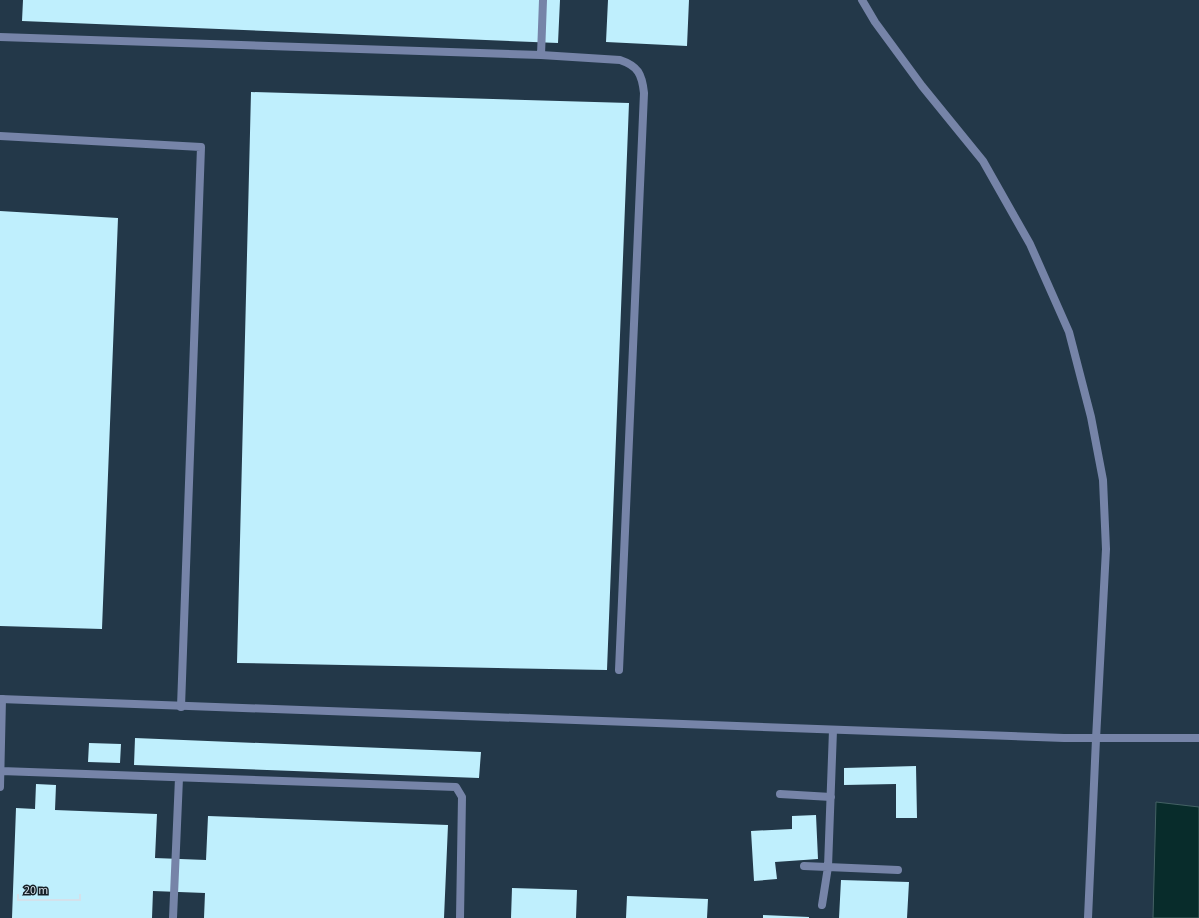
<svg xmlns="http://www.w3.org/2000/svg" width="1199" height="918" font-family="'Source Sans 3',sans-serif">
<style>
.water{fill:#082c2b;stroke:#456265}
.building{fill:#bfeffd}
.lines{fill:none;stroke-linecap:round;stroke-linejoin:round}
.service{stroke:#7684a8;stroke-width:8}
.minor{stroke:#7684a8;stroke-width:8}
.tertiary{stroke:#7684a8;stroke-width:8}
</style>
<rect width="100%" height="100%" fill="#233849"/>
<path class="water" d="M1156 802 1199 807V918H1153Z"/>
<path class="building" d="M23 0H560L558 43 22 21Z
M608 0H689L687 46 606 42Z
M251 92 629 103 607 670 237 663Z
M0 211 118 218 102 629 0 626Z
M135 738 481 752 479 778 134 765Z
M89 743 121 744 120 763 88 762Z
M916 766 917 818H896V784L844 785V768Z
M36 784 56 785 55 810 157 814 155 858 206 860 208 816 448 825 444 918H204L205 893 153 891 152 918H12L16 808 35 809Z
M816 815 818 859 775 862 777 879 754 881 751 831 792 829V816Z
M841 880 909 882 907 918H839Z
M512 888 577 890 576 918H511Z
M627 896 708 899 707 918H626Z
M763 915 809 917V918H763Z"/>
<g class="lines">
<path class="service" d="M543 0 541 55 620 60C638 66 642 74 644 93L619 670
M0 37 541 55
M0 136 201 147 181 707
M1 771 456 787 462 797 460 918
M0 787 2 699
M780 794 831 797
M804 866 898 870
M822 905 828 867 833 730
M173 918 179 778"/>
<path class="minor" d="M862 0 875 22 922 86 983 161 1030 244 1069 332 1091 417 1103 480 1106 549 1096 739"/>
<path class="tertiary" d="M0 699 1064 738H1199
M1088 918 1096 739"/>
</g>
<path d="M18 894v6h62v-6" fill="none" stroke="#d4e1eb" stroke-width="2"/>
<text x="24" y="894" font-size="12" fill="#d4e1eb" stroke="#151f26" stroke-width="3" paint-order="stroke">20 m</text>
</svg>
